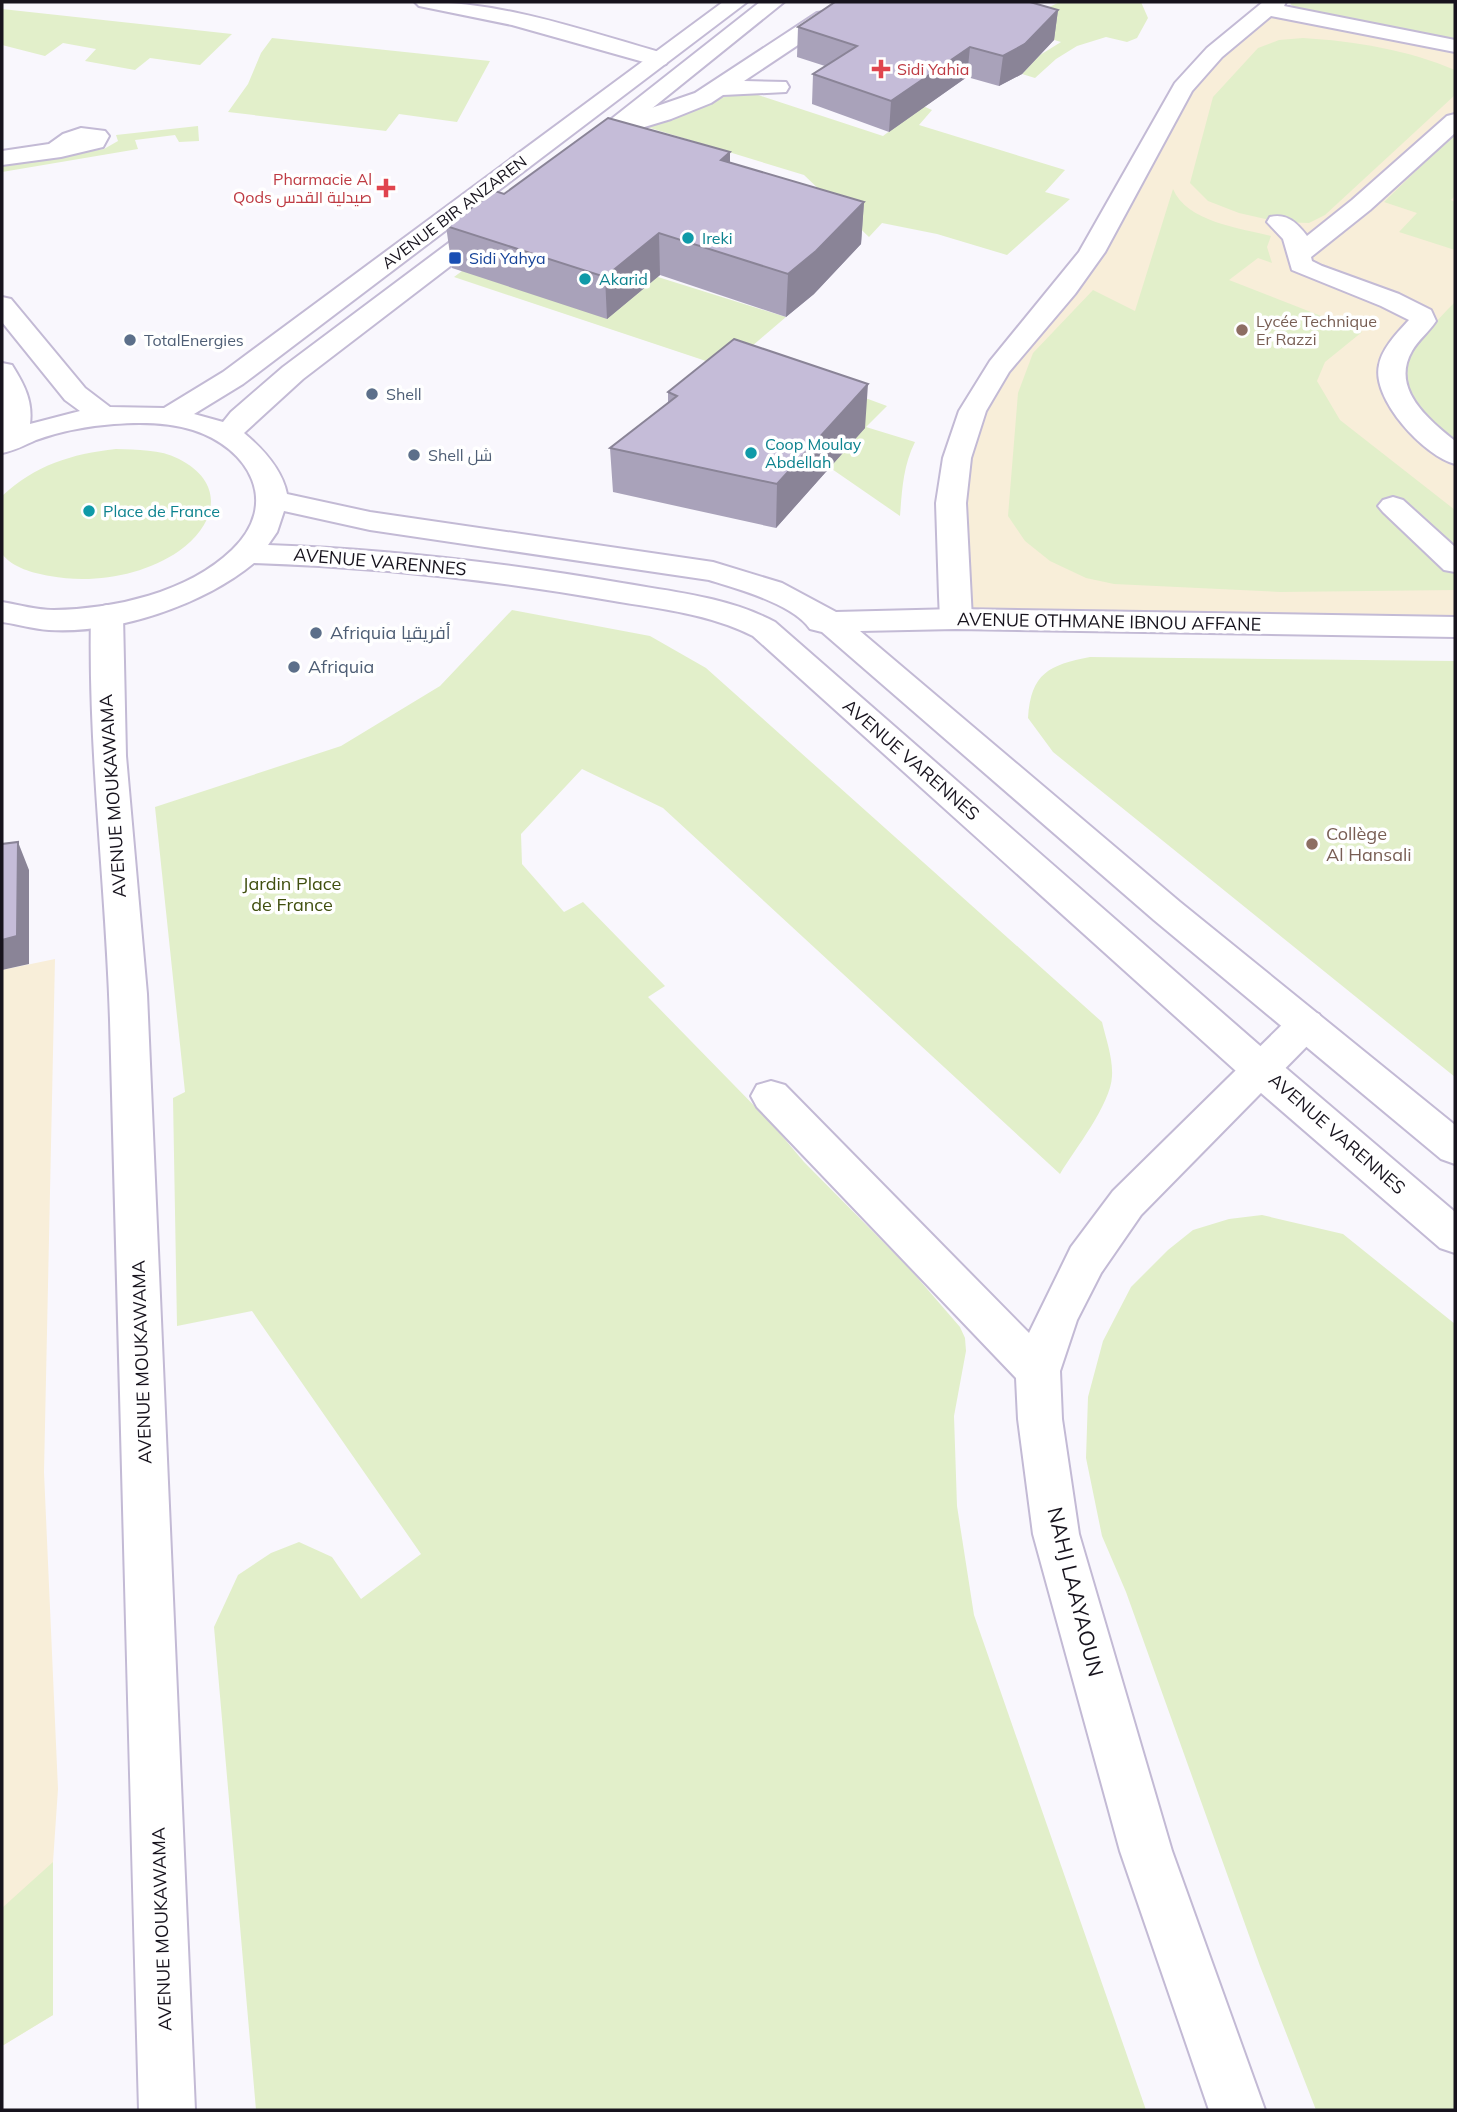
<svg xmlns="http://www.w3.org/2000/svg" width="1457" height="2112" font-family="Mulish,Cairo,sans-serif">
<style>
.education{fill:#f8eed9}
.green{fill:#e2efca}
.lines{fill:none;stroke-linecap:round;stroke-linejoin:round}
.street-casing{stroke:#c3bad5;stroke-width:4}
.secondary-casing{stroke:#c3bad5;stroke-width:4}
.street{fill:#fff;fill-rule:evenodd}
.secondary{fill:#fff;fill-rule:evenodd}
.wall{fill:#a9a2ba}
.shaded-wall{fill:#8a8497}
.building{fill:#c5bcd8;stroke:#8a8497;stroke-width:2}
.health-dot{fill:#e0444e;stroke:#fff;stroke-width:2.5}
.culture-dot{fill:#0f9aa8;stroke:#fff;stroke-width:2.5}
.transit-dot{fill:#1a4fb4;stroke:#fff;stroke-width:2.5}
.education-dot{fill:#8d6e63;stroke:#fff;stroke-width:2.5}
.service-dot{fill:#5c6f8a;stroke:#fff;stroke-width:2.5}
.labels{text-anchor:middle;stroke-width:7;stroke-linejoin:round;paint-order:stroke}
.far-health-label{font-size:16px;fill:#be3a42;stroke:#fff;text-anchor:start}
.far-street-label{font-size:16px;fill:#17131d;stroke:#fff}
.far-culture-label{font-size:16px;fill:#0d838f;stroke:#fff;text-anchor:start}
.far-transit-label{font-size:16px;fill:#164399;stroke:#fff;text-anchor:start}
.far-education-label{font-size:16px;fill:#785e54;stroke:#fff;text-anchor:start}
.far-service-label{font-size:16px;fill:#4e5e75;stroke:#fff;text-anchor:start}
.street-label{font-size:18px;fill:#17131d;stroke:#fff}
.service-label{font-size:18px;fill:#4e5e75;stroke:#fff;text-anchor:start}
.education-label{font-size:18px;fill:#785e54;stroke:#fff;text-anchor:start}
.park-label{font-size:18px;fill:#404f0f;stroke:#fff}
.near-street-label{font-size:21px;fill:#17131d;stroke:#fff}
</style>
<rect width="100%" height="100%" fill="#f9f7fd"/>
<path class="education" d="M1267 9 1455 46V627L956 619 962 437 1046 312 1183 88Z
M55 959 44 1472 58 1789 53 1862V2015L2 2046V970Z"/>
<path class="green" d="M1060 2H1141L1148 18 1137 38 1127 42 1106 37 1077 46 1056 59 1035 78 1022 74 1040 55 1061 42 1008 26Z
M1293 2H1455V39L1299 10 1290 4Z
M2 9 232 34 200 65 150 58 135 70 85 61 96 49 63 43 45 56 2 45Z
M272 38 490 61 457 122 399 114 386 131 228 112 248 84 261 53Z
M1303 38C1354 41 1409 50 1455 70V95L1325 215 1309 223 1279 222 1239 213 1208 201 1190 183 1213 97 1258 48 1279 40Z
M742 93 758 95 883 136 923 106 932 110 919 125 1065 170 1045 192 1070 199 1007 255 937 234 882 223 869 237 804 175 647 127 711 100Z
M198 126 199 141 179 142 175 135 135 140 138 149 2 172V166L104 149 118 141 116 135Z
M1455 133V196L1451 200 1455 202V250L1399 232 1417 213 1384 202Z
M1173 189C1187 222 1240 228 1271 236L1267 247 1272 263 1258 258 1229 280 1362 332 1325 362 1317 381 1340 420 1455 510V590L1280 592 1114 584 1086 578 1050 561 1025 541 1008 516 1018 393 1033 353 1093 290 1135 311Z
M514 232 786 317 744 353 887 406 866 427 915 442C903 466 902 490 900 516L829 467 742 373 454 277Z
M1455 302V445C1425 422 1413 411 1400 375 1414 345 1432 325 1455 302Z
M116 449C137 450 160 449 179 459 226 483 217 524 179 551 143 576 92 584 50 576 33 573 13 568 2 554V496C36 465 71 454 116 449Z
M512 610 650 636 706 668 1102 1022C1106 1039 1113 1058 1112 1076 1111 1104 1075 1149 1060 1174L663 808 582 769 521 834 522 864 564 912 583 902 665 986 648 997 772 1124 804 1162 909 1268 960 1327 965 1338 966 1351 954 1416 957 1506 974 1615 1146 2110H256L214 1627 238 1575 271 1553 299 1542 332 1557 361 1599 421 1554 252 1311 177 1326 173 1098 185 1092 155 807 341 746 440 686Z
M1090 657 1455 661V1077L1053 752 1028 718C1031 673 1049 665 1090 657Z
M1262 1215 1343 1234 1455 1324V2110H1316L1260 1966 1126 1592 1102 1536 1086 1458 1088 1397 1103 1341 1131 1287 1168 1250 1193 1230 1229 1219Z
M53 1862V2015L2 2046V1908Z"/>
<g class="lines">
<g class="street-casing">
<path id="street" d="M415 2C500 0 585 31 666 54L669 59 666 64 658 66 512 25 419 6Z
M1263 2H1286L1284 6 1455 40V52L1271 16 1222 57 1192 91 1105 252 1075 294 1009 372 986 411 971 458 966 503 972 619 967 626 956 629 945 626 940 619 939 596 936 503 943 458 959 411 990 361 1079 252 1175 83 1207 48Z
M844 9 852 10 855 15 852 20 831 23 744 81 786 82 789 87 786 92 723 95 711 103 671 119 621 134H605L601 129 605 124 695 93 817 13Z
M1455 114V133L1370 210 1311 257 1312 261 1322 266 1399 294 1431 310 1436 321C1429 332 1418 340 1412 351 1390 389 1429 420 1455 441V464C1424 456 1371 399 1379 365 1382 348 1398 332 1409 320L1381 306 1292 270 1283 239 1267 222 1270 217C1287 213 1297 223 1307 236L1352 200 1447 116Z
M81 128 105 131 109 136 103 147 61 157 2 165V151L49 144 63 134Z
M1393 497 1403 500 1455 547V572L1444 570 1383 512 1378 506 1383 500Z
M107 605 118 608 123 615 126 756 147 994 195 2110H139C129 1747 120 1384 110 1020 106 885 88 751 91 615L96 608Z
M1306 1009 1319 1014 1325 1024 1319 1034 1141 1215 1101 1273 1077 1320 1060 1371 1062 1419 1079 1534 1172 1851 1265 2110H1209L1120 1851 1033 1534 1018 1419 1016 1378 757 1107 751 1096 757 1085 771 1081 785 1085 1029 1333 1071 1247 1113 1191 1293 1014Z"/>
</g>
<g class="secondary-casing">
<path id="secondary" d="M723 2H747L243 384 194 414 223 422 231 412 283 367 482 218 491 216 500 218 503 223 500 228 303 379 244 433C263 449 282 469 287 494L370 512 713 562 782 583 836 612 956 609 1455 617V637L956 629 860 631 1180 902 1455 1125V1164L1441 1159 1154 920 822 632 810 629C793 604 738 589 709 580L370 530 284 511 277 532 268 545C387 549 505 563 622 583 674 592 728 597 775 622L1274 1058 1455 1212V1253L1440 1248 1246 1080 753 636C710 614 661 609 614 601 495 580 375 567 254 563 203 605 117 634 49 630 33 629 18 624 2 622V602C19 605 37 610 54 610 114 609 187 593 232 550 281 503 249 448 193 430 168 422 139 422 114 424 88 426 61 431 36 440 25 445 14 451 2 453V363L12 365C24 384 33 401 30 424L80 411 65 400 2 322V297L11 299 85 388 110 407 164 408 223 372Z
M760 2H784L588 160H572L568 155 572 150Z"/>
</g>
<use href="#street" class="street"/>
<use href="#secondary" class="secondary"/>
</g>
<path class="wall" d="M1058 10 1054 40 1022 74 999 86 967 77 889 132 812 104 813 74 825 66 797 57 798 27Z
M730 163 864 202 861 244 814 294 786 317 660 275 607 319 452 268 446 226 504 194Z
M668 392 865 428 776 528 613 492 610 448 668 403Z"/>
<path class="shaded-wall" d="M1058 10 1054 40 1022 74 999 86 1003 56Z
M970 47 967 77 889 132 891 101Z
M730 152V193L721 160Z
M864 202 861 244 814 294 786 317 788 274Z
M659 233 660 275 607 319 605 277Z
M868 384 865 428 776 528 777 484Z
M18 842 29 870V964L2 970V940Z"/>
<path class="building" d="M835 2H1030L1058 10 1025 44 1003 56 970 47 891 101 813 74 857 46 798 27Z
M608 118 730 152 721 160 864 202 816 251 788 274 659 233 605 277 446 226 495 191 504 194Z
M734 339 868 384 777 484 610 448 677 396 668 392Z
M18 842 17 936 2 940V844Z"/>
<g class="health-dot">
<path d="M877.5 58.5h7v7h7v7h-7v7h-7v-7h-7v-7h7z"/>
<path d="M382.5 177.5h7v7h7v7h-7v7h-7v-7h-7v-7h7z"/>
</g>
<g class="culture-dot">
<circle cx="688" cy="238" r="7"/>
<circle cx="585" cy="279" r="7"/>
<circle cx="751" cy="453" r="7"/>
<circle cx="89" cy="511" r="7"/>
</g>
<rect class="transit-dot" x="448" y="251" width="14" height="14" rx="3.5"/>
<g class="education-dot">
<circle cx="1242" cy="330" r="7"/>
<circle cx="1312" cy="844" r="7"/>
</g>
<g class="service-dot">
<circle cx="130" cy="340" r="7"/>
<circle cx="372" cy="394" r="7"/>
<circle cx="414" cy="455" r="7"/>
<circle cx="316" cy="633" r="7"/>
<circle cx="294" cy="667" r="7"/>
</g>
<g class="labels">
<g class="far-health-label">
<text x="897" y="75">Sidi Yahia</text>
<text x="372" y="185" text-anchor="end">Pharmacie Al<tspan x="372" dy="18">Qods صيدلية القدس</tspan></text>
</g>
<g class="far-street-label">
<text transform="translate(454 212) rotate(-37)" y="6">AVENUE BIR ANZAREN</text>
</g>
<g class="far-culture-label">
<text x="702" y="244">Ireki</text>
<text x="599" y="285">Akarid</text>
<text x="765" y="450">Coop Moulay<tspan x="765" dy="18">Abdellah</tspan></text>
<text x="103" y="517">Place de France</text>
</g>
<g class="far-transit-label">
<text x="469" y="264">Sidi Yahya</text>
</g>
<g class="far-education-label">
<text x="1256" y="327">Lycée Technique<tspan x="1256" dy="18">Er Razzi</tspan></text>
</g>
<g class="far-service-label">
<text x="144" y="346">TotalEnergies</text>
<text x="386" y="400">Shell</text>
<text x="428" y="461">Shell شل</text>
</g>
<g class="street-label">
<text transform="translate(380 562) rotate(5)" y="6">AVENUE VARENNES</text>
<text transform="translate(1109 622) rotate(1)" y="6">AVENUE OTHMANE IBNOU AFFANE</text>
<text transform="translate(911 760) rotate(41)" y="6">AVENUE VARENNES</text>
<text transform="translate(113 796) rotate(-94)" y="6">AVENUE MOUKAWAMA</text>
<text transform="translate(1337 1134) rotate(41)" y="6">AVENUE VARENNES</text>
<text transform="translate(142 1362) rotate(-92)" y="6">AVENUE MOUKAWAMA</text>
<text transform="translate(162 1929) rotate(-92)" y="6">AVENUE MOUKAWAMA</text>
</g>
<g class="service-label">
<text x="330" y="639">Afriquia أفريقيا</text>
<text x="308" y="673">Afriquia</text>
</g>
<g class="education-label">
<text x="1326" y="840">Collège<tspan x="1326" dy="21">Al Hansali</tspan></text>
</g>
<g class="park-label">
<text x="292" y="890">Jardin Place<tspan x="292" dy="21">de France</tspan></text>
</g>
<g class="near-street-label">
<text transform="translate(1075 1592) rotate(76)" y="7">NAHJ LAAYAOUN</text>
</g>
</g>
<rect width="1457" height="2112" fill="none" stroke="#17131d" stroke-width="7"/>
</svg>
